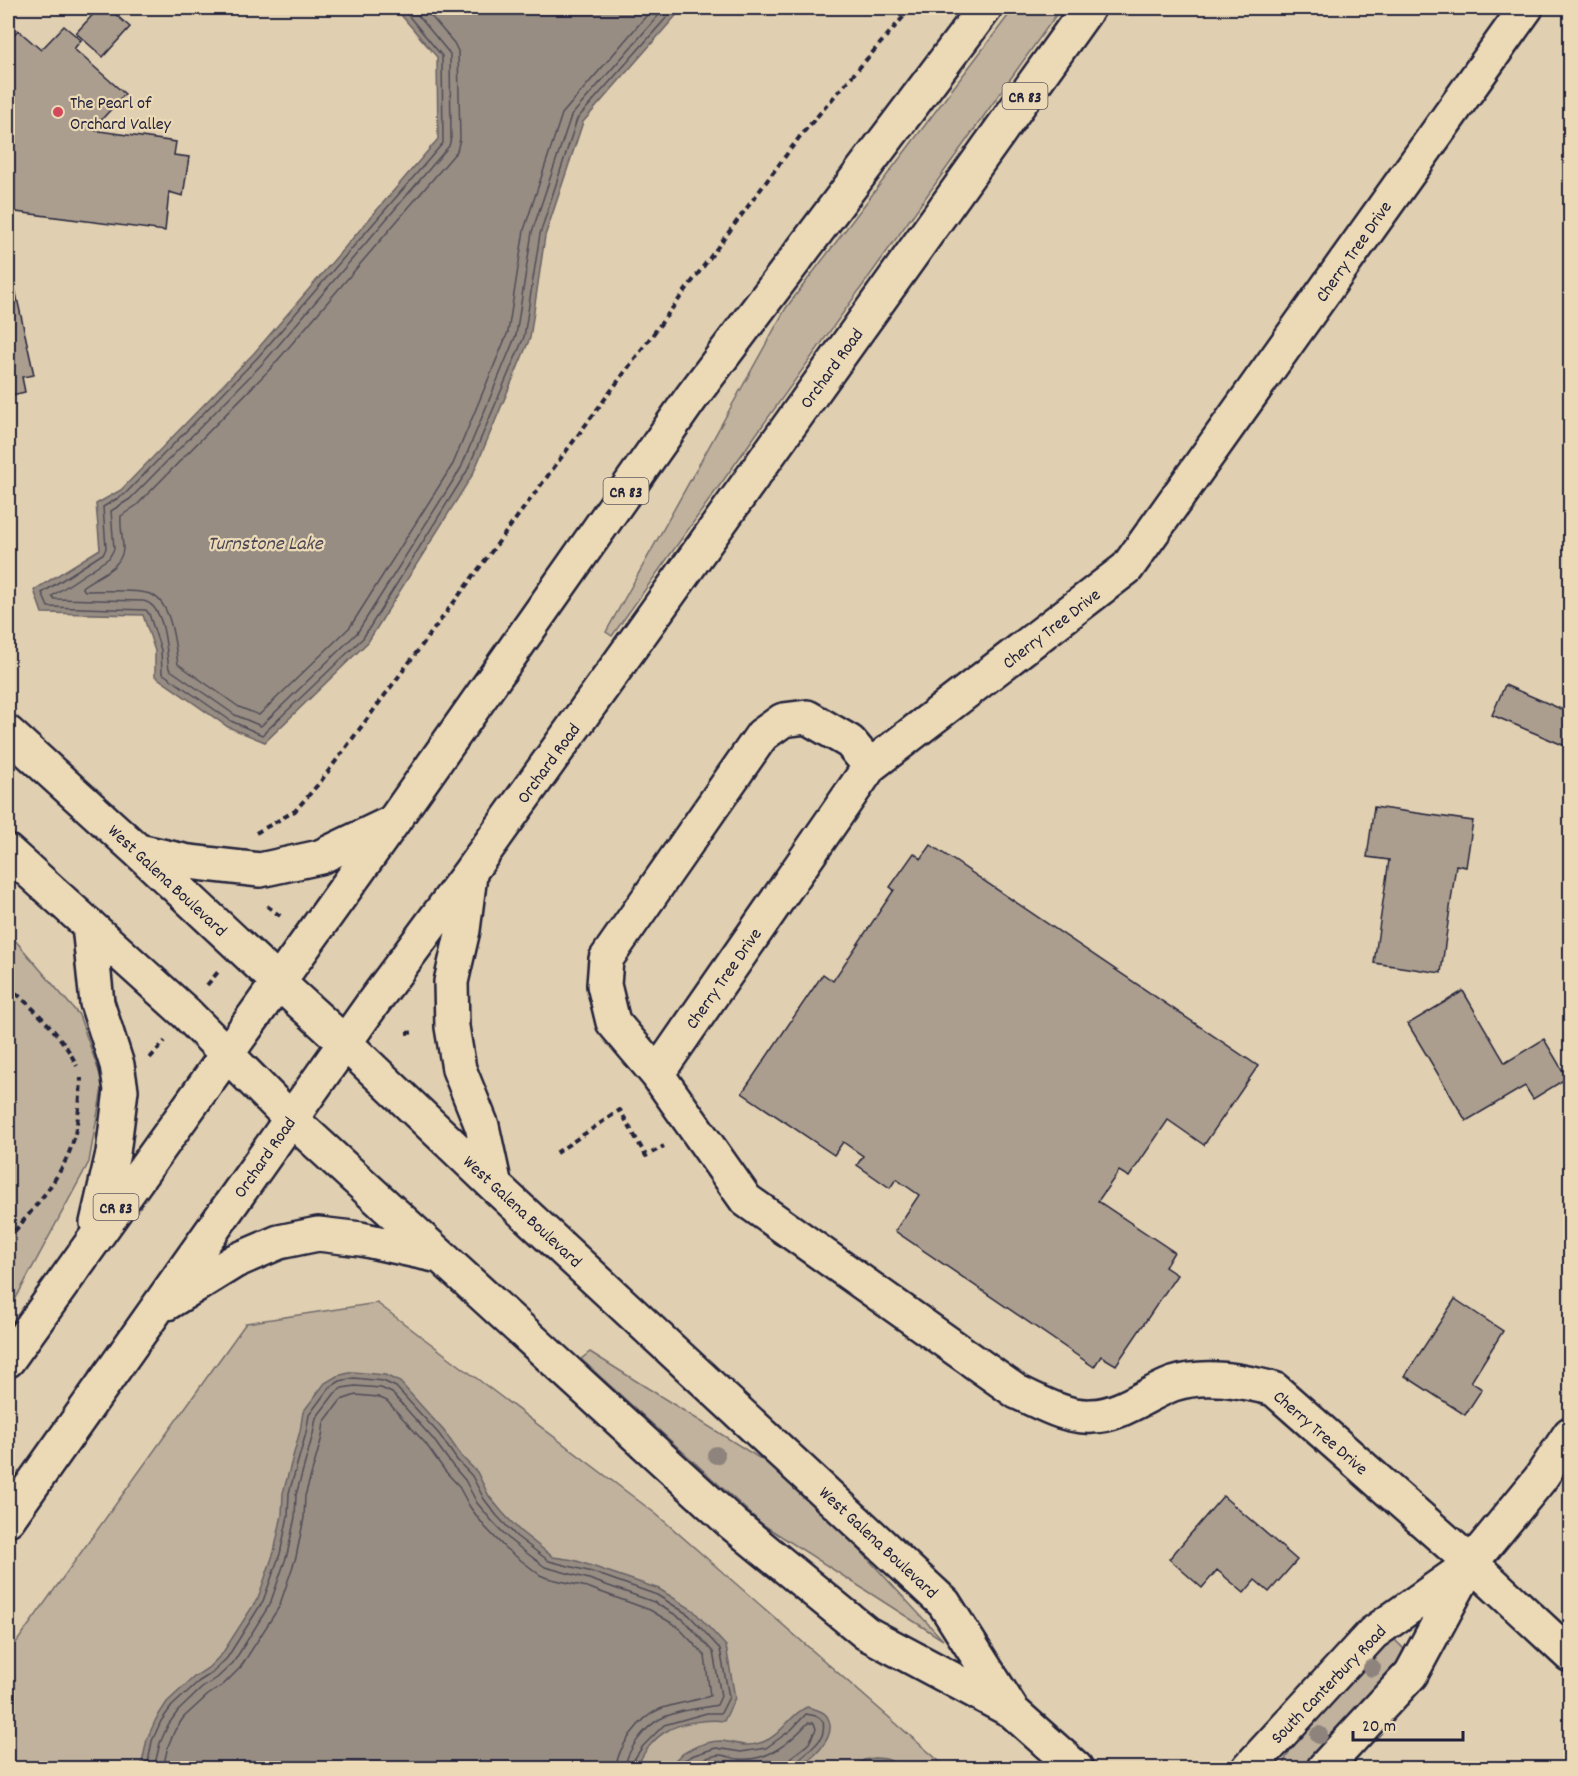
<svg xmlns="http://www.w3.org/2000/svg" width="1578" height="1776" font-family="Dekko,sans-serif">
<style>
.green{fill:#c0b29c;stroke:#716a6c;stroke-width:1.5}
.water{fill:#978d83;stroke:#686266;stroke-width:1.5}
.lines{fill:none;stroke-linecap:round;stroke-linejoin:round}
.shore{stroke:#514d58;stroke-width:1.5}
.building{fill:#ab9e8f;stroke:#22223b;stroke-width:1.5}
.minor-casing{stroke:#22223b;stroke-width:38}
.major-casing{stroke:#22223b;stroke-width:38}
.path{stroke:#22223b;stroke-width:4;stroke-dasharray:6 4.5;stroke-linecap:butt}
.minor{stroke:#ecdab7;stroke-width:33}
.major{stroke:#ecdab7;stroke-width:33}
.tree{fill:#8e847d}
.poi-dot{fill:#d1495b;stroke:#ecdab7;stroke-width:2}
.labels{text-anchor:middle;stroke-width:4.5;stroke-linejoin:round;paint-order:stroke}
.shield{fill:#ecdab7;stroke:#5f5960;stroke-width:1.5}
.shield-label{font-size:16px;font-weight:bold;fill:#22223b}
.poi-label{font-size:18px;fill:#22223b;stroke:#ecdab7;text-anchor:start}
.street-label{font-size:18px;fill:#22223b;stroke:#ecdab7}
.water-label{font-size:20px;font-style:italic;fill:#4b4754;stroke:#ecdab7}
</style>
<rect width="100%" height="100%" fill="#e0cfb0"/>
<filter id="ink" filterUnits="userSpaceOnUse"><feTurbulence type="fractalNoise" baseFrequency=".0167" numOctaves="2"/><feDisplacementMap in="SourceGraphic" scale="12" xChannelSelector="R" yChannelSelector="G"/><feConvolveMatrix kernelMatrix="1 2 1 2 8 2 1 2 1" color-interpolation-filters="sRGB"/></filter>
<g filter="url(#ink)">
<path class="green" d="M1014 8H1061L612 636 606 632 786 308Z
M8 932 79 1015 103 1083 89 1162 16 1298 8 1310Z
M377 1303 656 1514 947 1768H8V1654L246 1323Z
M590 1352 796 1481 943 1640 762 1524 581 1359Z
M1395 1640 1404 1649 1398 1661 1302 1767 1298 1768 1284 1767 1285 1760 1291 1748 1384 1644Z"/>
<path class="water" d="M395 8H686L680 11 583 122 545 236 530 338 473 474 368 642 265 742 228 727 155 676V651L143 615 42 613 34 590 100 549 96 504 121 490 254 353 438 139 437 57Z
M353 1372 385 1375 400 1382 444 1431 462 1457 477 1472 489 1496 502 1512 520 1531 553 1557 574 1560 659 1589 693 1610 726 1646 735 1698 724 1721C708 1719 681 1722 667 1731 655 1737 640 1755 638 1768H141L147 1739 156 1719 167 1702 194 1677 208 1668 222 1654 258 1598 274 1552 282 1515 283 1493 300 1431 303 1412 325 1383 337 1376Z
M807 1707C814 1709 825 1711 828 1718 838 1738 809 1764 794 1768H669C677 1753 703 1741 721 1741 737 1742 744 1749 763 1742 781 1736 791 1713 807 1707Z
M874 1758C885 1758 892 1759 899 1768H854L864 1760Z"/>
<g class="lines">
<path class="shore" d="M402 8 442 56 443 143 258 357 125 494 103 507 106 548 104 553 42 593 48 607 146 610 149 614 161 650 162 673 231 721 262 735 363 638 467 471 524 337 540 234 577 119 675 8
M412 8 450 54 451 138 449 146 264 362 130 499 111 511 114 549 109 558 52 596 54 599 143 601C166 605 166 651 169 669L235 715 261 726 357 633 461 468 516 335 532 232 571 116 665 8
M424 8 454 43 458 51 460 139 457 151 271 368 137 505 121 516C120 527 123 538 123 549 121 570 95 576 82 587L85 591C101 591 136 589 150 594 172 601 175 646 178 664L239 707 259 715 350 627 453 464 508 332 524 230 562 114 653 8
M147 1768 152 1741 161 1721 172 1706 198 1682 212 1673 227 1658 263 1601 280 1554 288 1516 289 1493 306 1433 309 1415 329 1388 340 1381 354 1378 383 1381 396 1387 439 1434 457 1460 472 1476 484 1499 497 1516 516 1536 549 1561 592 1572 657 1595 689 1615 720 1649 729 1697 721 1713H707L664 1725 643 1746 633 1761V1768
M154 1768 160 1743 168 1725 178 1711 202 1688 217 1678 233 1663 270 1604 287 1555 295 1517 296 1495 313 1434 316 1418 335 1393 342 1388 355 1386 381 1388 392 1393 433 1439 452 1465 465 1480 477 1503 492 1521 511 1541 545 1567 589 1579 654 1602 684 1620 713 1652 721 1696 717 1705C699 1709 677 1710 660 1719 645 1727 626 1751 625 1768
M163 1768 168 1746 175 1730 184 1717 208 1695 223 1685 240 1668 279 1607 296 1557 304 1518 305 1496 322 1437 324 1422 341 1400 356 1395 378 1397 387 1401 426 1444 445 1471 458 1485 470 1507 485 1527 505 1548 540 1575 547 1578 587 1587 650 1610 678 1627 705 1656 710 1696C694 1701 676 1703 660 1709 640 1717 617 1748 616 1768
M675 1768 681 1762 694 1755 716 1748 741 1752 766 1748 791 1730 806 1714 816 1716 823 1721C828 1748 798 1751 795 1768
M685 1768C697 1764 707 1755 720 1755 727 1755 733 1759 739 1759 768 1762 790 1742 808 1723H814L816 1729C814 1733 811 1739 809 1743 800 1753 789 1753 788 1768
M704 1768 721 1764 744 1768 776 1762 779 1764V1768"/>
</g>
<path class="building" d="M99 8H108L130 27 103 57 76 33Z
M64 26 81 40 74 49 125 94 92 130 176 142 174 155 189 157 183 196 169 192 165 231 8 211V41L18 30 41 50Z
M8 257 34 375 22 377 25 392 8 396Z
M1505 685 1568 712 1570 707V748L1492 715Z
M1374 807 1473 821 1466 867 1456 865 1441 973 1374 963 1389 860 1367 857Z
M931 845 1258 1066 1204 1145 1168 1120 1129 1177 1119 1171 1098 1201 1174 1252 1165 1267 1177 1275 1116 1365 1101 1356 1094 1367 895 1231 919 1195 896 1179 890 1188 857 1165 863 1156 843 1142 834 1155 742 1093 823 974 833 981 894 890 890 887 914 853 921 859Z
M1463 991 1505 1063 1544 1039 1567 1078 1533 1099 1525 1086 1466 1121 1408 1024Z
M1455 1299 1503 1331 1471 1382 1482 1389 1465 1415 1405 1376Z
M1223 1496 1297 1560 1269 1592 1255 1580 1244 1593 1217 1570 1202 1588 1169 1559Z"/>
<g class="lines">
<g class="minor-casing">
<path id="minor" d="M1526 8 1127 568 870 766 657 1074 746 1200 1017 1392C1040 1402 1066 1418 1092 1416 1122 1415 1146 1394 1173 1384 1206 1373 1242 1381 1274 1389L1471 1563 1570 1655
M657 1074 613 1022 604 985 606 959 762 735 783 720 807 717 850 742 870 766
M1249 1768 1373 1633 1465 1568
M1324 1768 1411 1674 1471 1563 1540 1479 1570 1434"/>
</g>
<g class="major-casing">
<path id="major" d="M8 733 138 851 278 982 345 1043 495 1186 944 1603 1011 1709
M139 851 189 862 260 870 320 857 389 824
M8 852 186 1013 291 1119 733 1524 866 1633 1012 1711 1076 1768
M470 875 463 930 451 982 452 1027 459 1069 482 1126 495 1186
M89 925 97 1003 117 1065 121 1090 113 1153 97 1223
M167 1303 235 1261 279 1242 318 1234 361 1239 439 1256
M8 1360 393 822 691 398 985 8
M8 1519 373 1003 470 872 1088 8"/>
</g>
<path class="path" d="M256 833 295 811 321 781 801 135 911 8
M267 906 283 918
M207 985 218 972
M8 986C35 1010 61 1033 77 1066
M406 1033 416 1032
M150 1058 165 1041
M556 1153 620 1110 646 1156 664 1146
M8 1239C33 1209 66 1174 75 1134 79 1116 80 1097 81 1078"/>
<use href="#minor" class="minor"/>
<use href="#major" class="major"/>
</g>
<g class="tree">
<circle cx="716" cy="1455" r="9"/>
<circle cx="1372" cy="1668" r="9"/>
<circle cx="1319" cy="1735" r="9"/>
</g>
</g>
<circle class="poi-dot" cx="58" cy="112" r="6"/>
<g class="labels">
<g class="shield">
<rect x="1002.5" y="83" width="45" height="26" rx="4.5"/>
<rect x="603.5" y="478" width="45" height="26" rx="4.5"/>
<rect x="93.5" y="1194" width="45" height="26" rx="4.5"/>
</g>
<g class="shield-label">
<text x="1025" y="102">CR 83</text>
<text x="626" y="497">CR 83</text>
<text x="116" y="1213">CR 83</text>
</g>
<g class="poi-label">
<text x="70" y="108">The Pearl of<tspan x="70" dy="21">Orchard Valley</tspan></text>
</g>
<g class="street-label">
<text transform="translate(1353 251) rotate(-55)" y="6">Cherry Tree Drive</text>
<text transform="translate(831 368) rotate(-54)" y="6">Orchard Road</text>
<text transform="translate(1051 628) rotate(-38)" y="6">Cherry Tree Drive</text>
<text transform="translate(548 763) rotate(-54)" y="6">Orchard Road</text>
<text transform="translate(168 880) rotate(43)" y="6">West Galena Boulevard</text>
<text transform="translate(723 978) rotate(-55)" y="6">Cherry Tree Drive</text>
<text transform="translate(264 1157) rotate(-55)" y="6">Orchard Road</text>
<text transform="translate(523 1211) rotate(43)" y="6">West Galena Boulevard</text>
<text transform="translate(1321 1432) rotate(41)" y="6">Cherry Tree Drive</text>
<text transform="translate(879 1542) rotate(43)" y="6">West Galena Boulevard</text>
<text transform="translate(1328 1684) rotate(-46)" y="6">South Canterbury Road</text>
</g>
<g class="water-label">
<text x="265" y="549">Turnstone Lake</text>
</g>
</g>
<rect width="1578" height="1776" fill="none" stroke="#ecdab7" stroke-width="30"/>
<rect x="15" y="15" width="1548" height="1746" fill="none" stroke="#22223b" stroke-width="2" filter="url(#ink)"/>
<path d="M1353 1731v9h110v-9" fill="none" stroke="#22223b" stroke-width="3"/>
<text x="1362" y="1731" font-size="18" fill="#22223b" stroke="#ecdab7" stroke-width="4.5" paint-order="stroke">20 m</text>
</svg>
